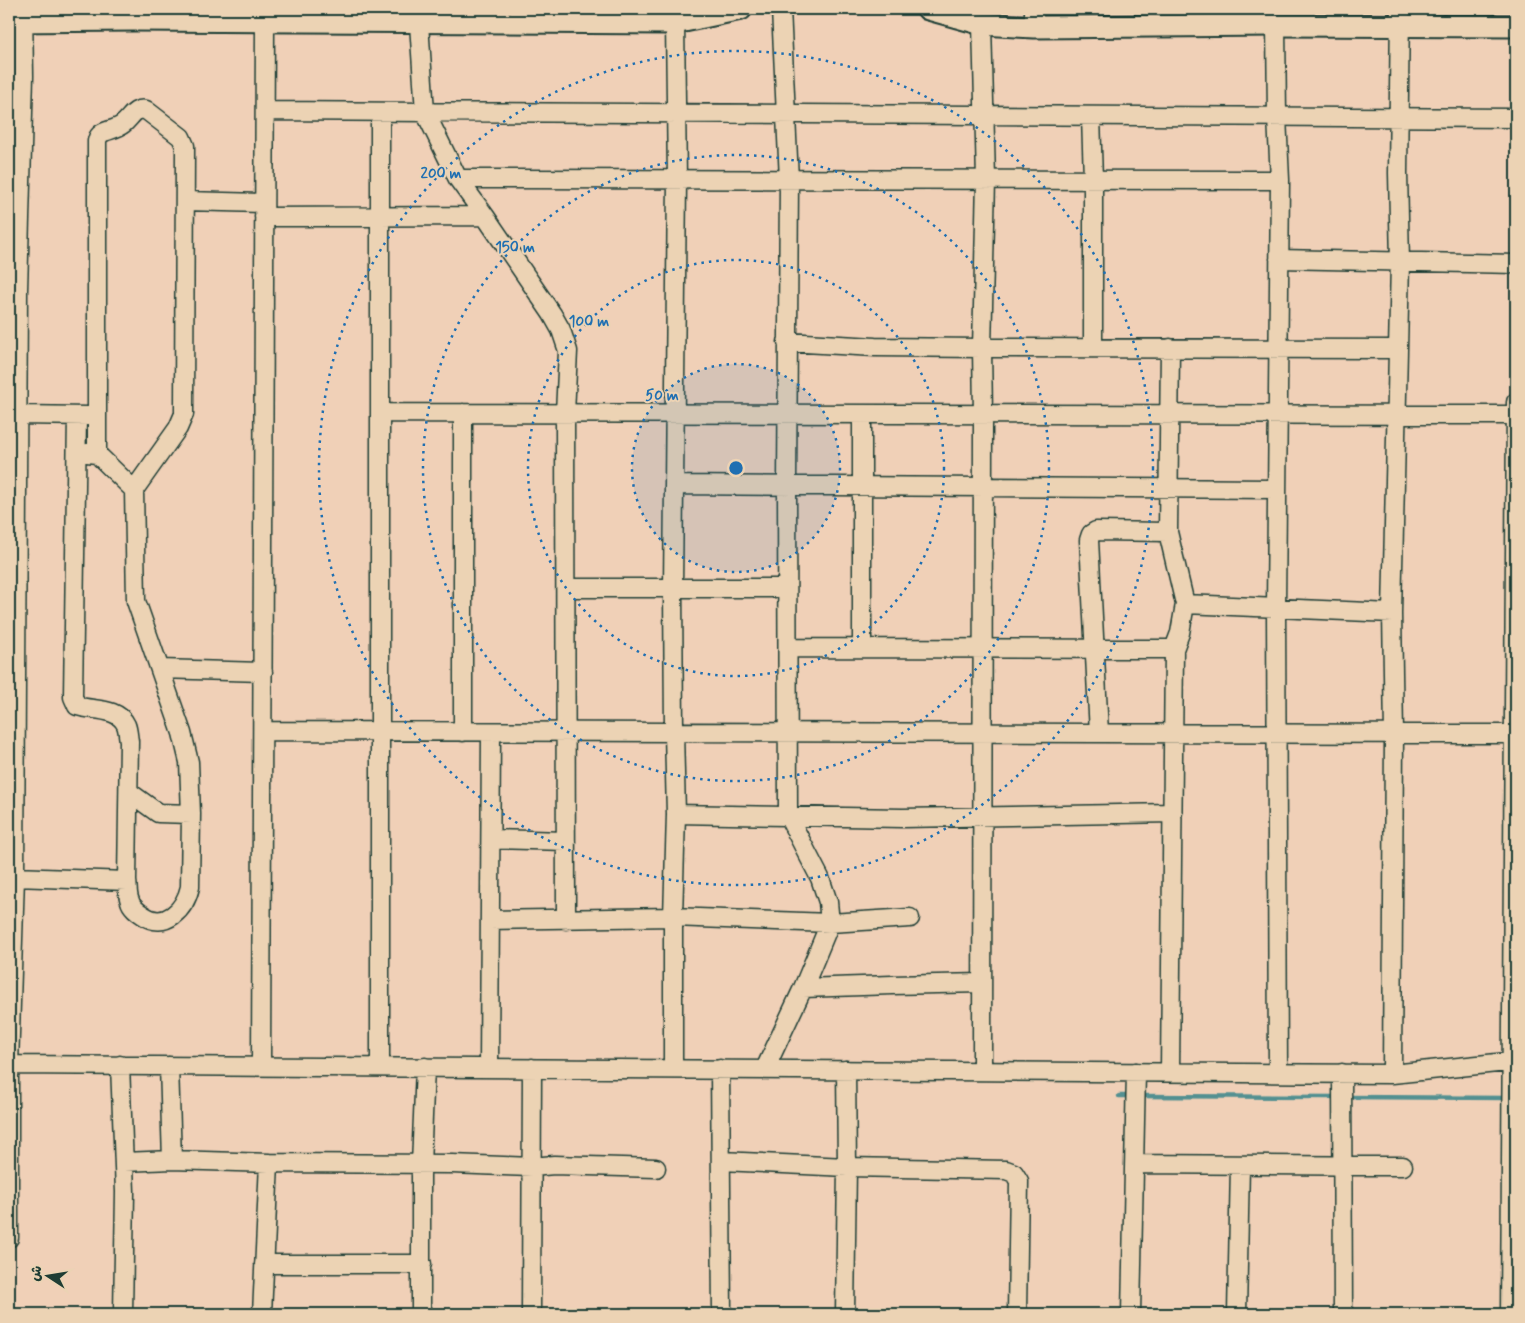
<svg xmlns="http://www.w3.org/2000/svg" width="1525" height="1323" font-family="Mynerve,'Playpen Sans Arabic',sans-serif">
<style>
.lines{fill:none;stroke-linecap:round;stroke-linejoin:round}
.stream{stroke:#539091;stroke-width:4.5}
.minor-casing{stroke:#1f3d34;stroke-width:21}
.major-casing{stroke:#1f3d34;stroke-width:25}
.minor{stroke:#ecd3b4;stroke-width:18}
.major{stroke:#ecd3b4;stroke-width:21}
.ring{fill:none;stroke:#1f6fb2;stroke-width:2.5;stroke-dasharray:2.5 5}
.centre{fill:#1f6fb2;stroke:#ecd3b4;stroke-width:2.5}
.ring-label{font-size:15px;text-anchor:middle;font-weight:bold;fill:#1f6fb2;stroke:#ecd3b4;stroke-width:4;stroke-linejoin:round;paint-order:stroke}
</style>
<rect width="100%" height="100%" fill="#f0d0b7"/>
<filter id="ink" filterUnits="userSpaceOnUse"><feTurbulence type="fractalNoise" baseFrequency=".02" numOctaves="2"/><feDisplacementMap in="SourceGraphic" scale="10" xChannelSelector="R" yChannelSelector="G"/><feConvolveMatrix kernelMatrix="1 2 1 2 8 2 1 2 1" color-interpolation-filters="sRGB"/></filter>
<g filter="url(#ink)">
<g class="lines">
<path class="stream" d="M1119 1096H1132
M1140 1096 1337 1097
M1345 1097 1507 1098"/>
<g class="minor-casing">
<path id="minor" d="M418 9 425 112 458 179 485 216 552 314 561 330 568 351 565 413 566 920
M982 24 986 180 982 348 983 414 982 1071
M1276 25 1277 117 1280 180 1276 608 1278 1073
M1034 27V9
M265 111 1516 118
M1091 116 1093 180V348
M458 179 1280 180
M185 201 264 203
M264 217 485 216
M1279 259 1516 264
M787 342 875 347 982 348 1398 349
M1170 348 1168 532 1185 604 1180 633 1174 649 1170 1072
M380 413 1516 415
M17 415 89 416
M77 416 73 697 77 706C93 711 118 707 126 725 128 730 128 736 129 741L127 881C128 887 127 895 130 901 131 906 138 912 143 915 165 931 185 909 190 887L191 814 189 762 182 733 136 601 134 490 178 428 184 414 185 146 181 137 146 110C134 107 131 118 123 124 116 130 105 130 101 134 98 136 98 138 97 141V454
M87 453 97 454 134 490
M674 485 1277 489
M566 588H787
M1185 604 1392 613
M788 648 1174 649
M862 648V414
M160 669 263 672
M263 731 1516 734
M463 732V413
M1099 733 1089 540 1091 534 1096 531 1168 532
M129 792 158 813 191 814
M676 814 903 818 1173 813
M491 839 566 841
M15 877 127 881
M490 920 673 917 830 923 910 918
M803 988 892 985 982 983
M9 1065 1392 1074 1516 1061
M120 1065 125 1192 123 1314
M169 1066 172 1160
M261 1066 265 21
M380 1067V112
M489 1068 491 732
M673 1069V917L676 814 674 732 673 589 677 180 675 23
M720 1069 722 1314
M765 1069 803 988 830 923 828 902 820 878 788 816 787 485 789 180 781 9
M1342 1073 1343 1314
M1392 1074 1394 734 1392 613 1400 262 1398 173 1400 9
M721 1161 847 1167 1006 1170 1014 1173 1019 1181 1017 1314
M124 1162 172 1160 269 1163 452 1164 532 1167 554 1165 656 1168
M1134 1164 1403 1166
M9 1238V1065L15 877 18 290 24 76 23 9
M264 1264H422
M262 1314 269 1163
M421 1314V1165L425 1067
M531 1314 532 1068
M845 1314 847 1167 846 1070
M1131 1314 1136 1072
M1237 1314 1240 1165
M1510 1314 1516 402"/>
</g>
<g class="major-casing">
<path id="major" d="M928 9 982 24 1034 27 1276 25 1516 26
M9 21 135 20 675 23 741 9"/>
</g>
<use href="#minor" class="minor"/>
<use href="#major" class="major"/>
</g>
</g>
<circle cx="736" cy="468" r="104" fill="#1f6fb2" fill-opacity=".12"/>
<g class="ring">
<circle cx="736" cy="468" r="104"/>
<circle cx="736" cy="468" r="208"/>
<circle cx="736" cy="468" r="313"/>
<circle cx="736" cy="468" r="417"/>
</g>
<circle cx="736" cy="468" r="8" class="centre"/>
<g class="ring-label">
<text x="441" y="178">200 m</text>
<text x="515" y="252">150 m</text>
<text x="589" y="326">100 m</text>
<text x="662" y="400">50 m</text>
</g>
<rect width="1525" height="1323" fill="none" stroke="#ecd3b4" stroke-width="30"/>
<rect x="15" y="15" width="1495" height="1293" fill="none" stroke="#1f3d34" stroke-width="2" filter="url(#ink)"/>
<g transform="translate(48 1276) rotate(282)" stroke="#ecd3b4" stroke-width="4" paint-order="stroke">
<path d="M0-4L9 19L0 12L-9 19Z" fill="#1f3d34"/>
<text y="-8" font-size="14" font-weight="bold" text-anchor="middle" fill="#1f3d34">ش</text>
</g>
</svg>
